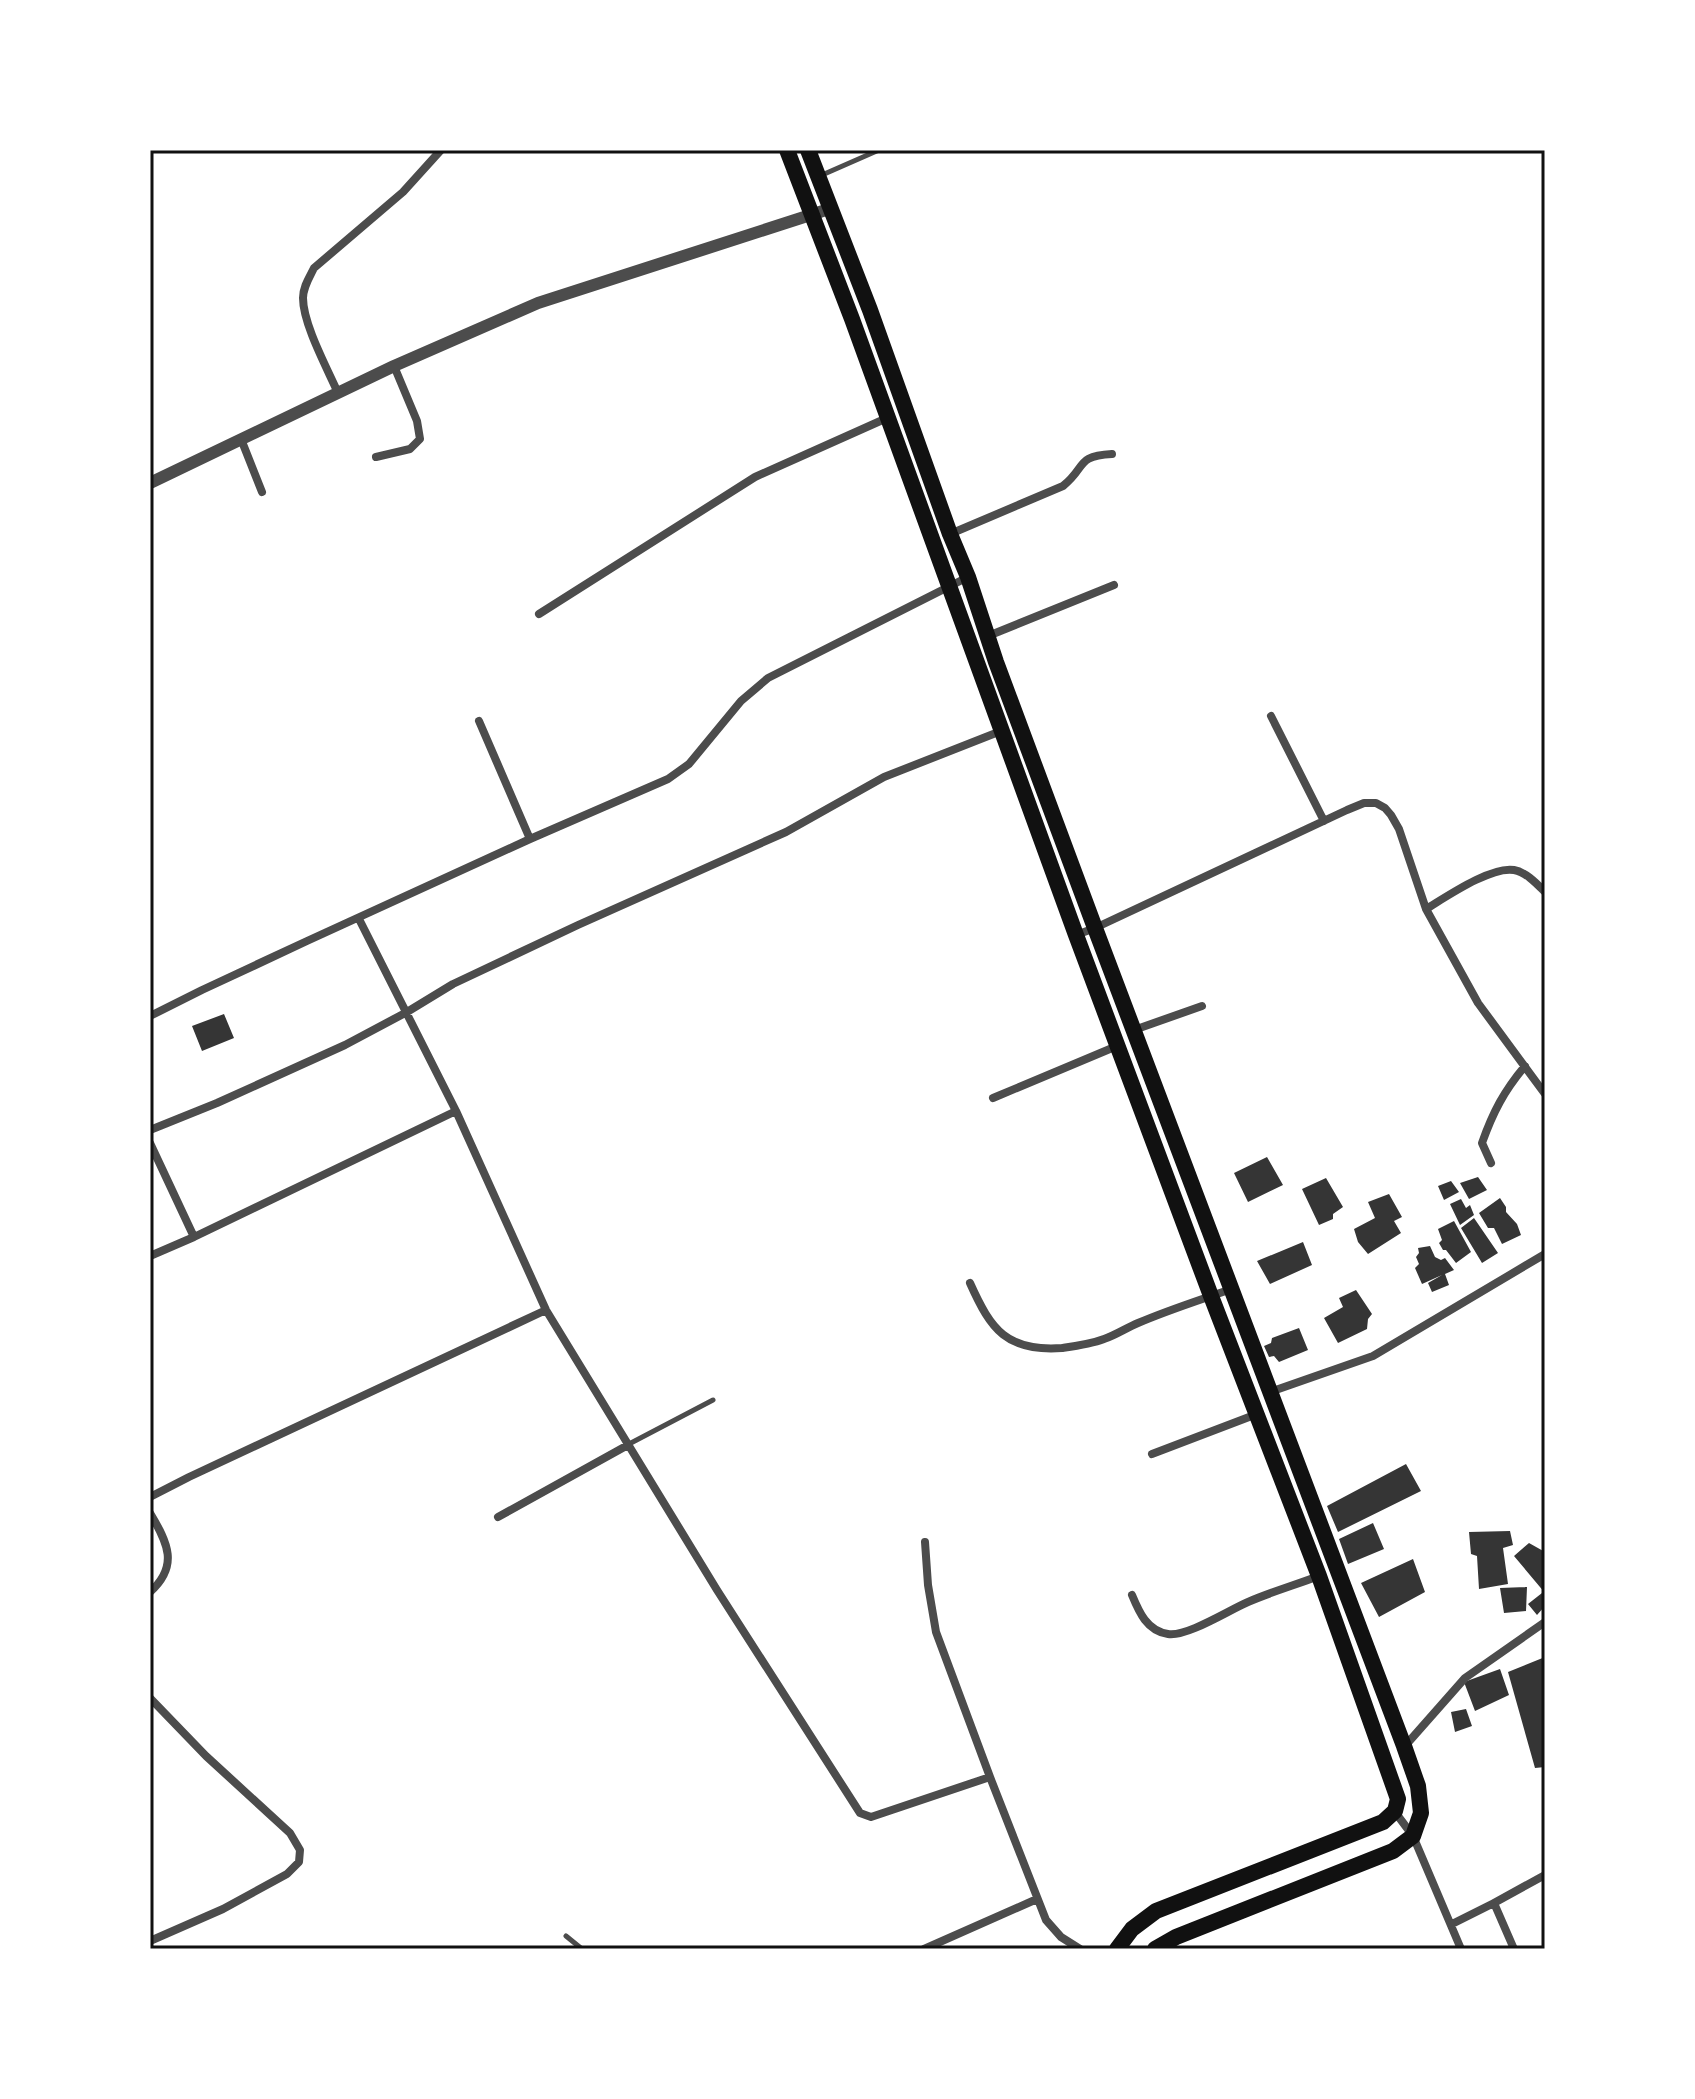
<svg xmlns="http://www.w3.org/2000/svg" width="1695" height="2099" font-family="'Noto Sans',sans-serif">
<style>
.building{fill:#353535}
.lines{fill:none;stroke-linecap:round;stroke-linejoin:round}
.service{stroke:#4c4c4c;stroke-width:5}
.minor{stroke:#4c4c4c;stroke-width:8}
.tertiary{stroke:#4c4c4c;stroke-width:12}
.trunk{stroke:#111;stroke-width:16}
.neatline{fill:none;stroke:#111;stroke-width:3}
</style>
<rect width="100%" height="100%" fill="#fff"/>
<path class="building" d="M224 1014 234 1038 202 1051 192 1026Z
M1267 1157 1283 1185 1248 1202 1234 1173Z
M1478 1177 1487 1190 1469 1199 1460 1183Z
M1326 1178 1343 1207 1333 1214V1219L1319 1225 1302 1189Z
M1451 1181 1459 1192 1444 1200 1438 1186Z
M1389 1194 1402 1217 1394 1221 1401 1233 1368 1254 1358 1242 1354 1229 1375 1218 1368 1202Z
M1500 1198 1506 1207V1212L1517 1224 1521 1235 1502 1244 1494 1228H1488L1479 1213Z
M1461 1199 1466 1208 1470 1205 1474 1215 1460 1225 1450 1204Z
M1474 1218 1498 1253 1482 1263 1461 1228Z
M1454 1221 1471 1252 1456 1263 1446 1250H1443L1439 1243 1442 1240 1438 1229Z
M1303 1242 1312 1265 1270 1284 1257 1261Z
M1430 1246 1435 1257 1441 1260 1445 1258 1454 1270 1445 1274 1449 1285 1432 1292 1428 1283 1442 1275 1422 1284 1415 1268 1419 1264 1416 1257 1419 1253 1418 1248Z
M1356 1290 1372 1314 1368 1319 1367 1329 1338 1343 1324 1318 1343 1307 1339 1298Z
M1299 1328 1308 1350 1279 1362 1274 1356 1269 1357 1264 1346 1271 1343 1272 1338Z
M1406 1464 1421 1491 1338 1532 1327 1506Z
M1373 1523 1384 1549 1348 1564 1339 1539Z
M1510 1531 1513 1545 1503 1548 1508 1584 1479 1589 1477 1556 1471 1554 1469 1532Z
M1529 1543 1545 1552V1593L1514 1556Z
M1413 1559 1425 1592 1379 1617 1361 1583Z
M1527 1587 1526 1611 1504 1613 1500 1588Z
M1542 1593 1545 1596V1606L1537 1615 1528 1604Z
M1545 1657V1767L1535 1768 1508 1672Z
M1500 1669 1509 1695 1475 1711 1464 1682Z
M1466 1709 1472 1726 1455 1732 1451 1712Z"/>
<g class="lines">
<path class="service" d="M822 175 879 150
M629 1444 713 1400
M566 1936 582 1949"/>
<path class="minor" d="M338 393C327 368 303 324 303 298 303 287 309 278 314 268L403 192 441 150
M241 439 262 492
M376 457 410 449 420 439 417 421 394 366
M950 534 1063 486C1087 467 1075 456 1112 454
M539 614 755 477 887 418
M988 636 1114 585
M1271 716 1324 821
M479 721 530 839
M1426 909C1446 897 1491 866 1514 870 1526 872 1537 884 1545 892
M359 919 456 1111 546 1310 717 1590 860 1813 871 1817 990 1777
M1076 935 1095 928 1347 810 1364 803H1376L1385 808 1391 815 1399 829 1426 909 1478 1003 1545 1094
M150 1016 202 990 307 941 530 839 668 779 689 764 741 701 768 678 968 577
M1134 1030 1202 1006
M993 1098 1117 1046
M150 1130 217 1103 345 1045 407 1012 453 984 578 925 786 832 884 777 1001 731
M150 1143 194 1237
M1491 1163 1482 1143C1493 1112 1504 1091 1525 1066
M150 1256 194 1237 456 1111
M970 1283C991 1330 1007 1352 1062 1348 1076 1346 1091 1344 1104 1339 1116 1335 1126 1328 1138 1323 1168 1310 1200 1300 1231 1289
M1270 1392 1373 1356 1545 1254
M1152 1454 1257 1414
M150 1497 189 1477 546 1310
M150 1513C168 1543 179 1566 150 1592
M498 1517 628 1445
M925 1542 928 1585 936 1632 990 1777 1046 1920 1061 1937 1080 1949
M1132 1595C1139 1612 1147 1631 1168 1634 1187 1637 1229 1610 1248 1602 1271 1592 1295 1585 1319 1576
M150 1698 206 1756 290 1833 300 1850 299 1862 287 1874 223 1909 150 1941
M1405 1746 1465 1678 1545 1622
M1395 1812 1413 1836 1461 1949
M1494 1903 1514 1949
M1452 1924 1494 1903 1545 1875
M924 1949 1037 1899"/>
<path class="tertiary" d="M150 483 394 366 538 303 829 209"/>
<path class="trunk" d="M787 150 852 319 1076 935 1211 1296 1319 1576 1398 1799 1395 1811 1383 1822 1156 1911 1132 1929 1117 1949
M808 150 870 310 950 534 968 577 996 662 1095 928 1404 1746 1418 1786 1421 1813 1413 1836 1393 1851 1176 1937 1155 1949"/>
</g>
<rect width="1695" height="2099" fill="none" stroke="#ffffff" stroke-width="304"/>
<rect x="152" y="152" width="1391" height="1795" class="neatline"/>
</svg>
